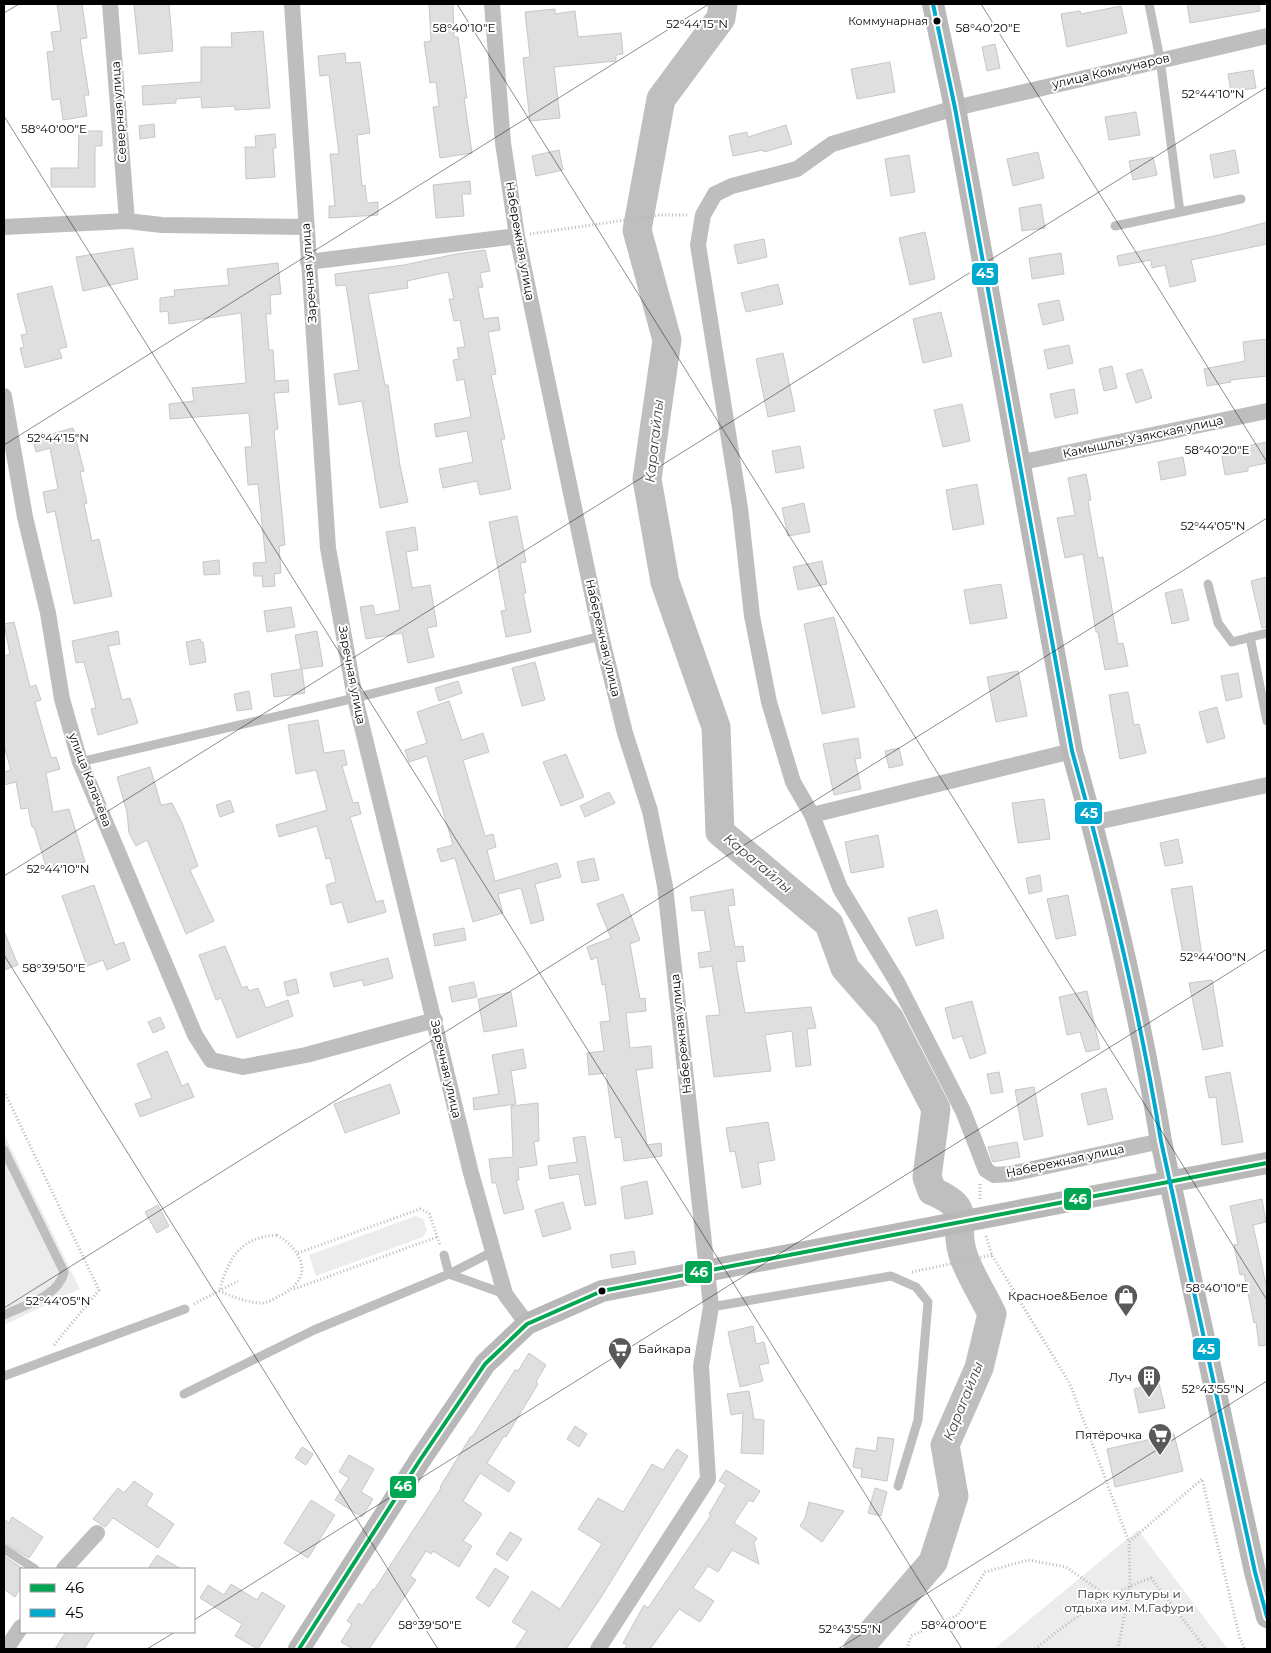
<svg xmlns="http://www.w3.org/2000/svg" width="1271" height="1653" font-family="Montserrat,sans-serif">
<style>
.green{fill:#ececec}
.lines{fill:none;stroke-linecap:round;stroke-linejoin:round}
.river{stroke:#bfbfbf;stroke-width:29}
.building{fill:#dfdfdf;stroke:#c7c7c7}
.path{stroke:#b9b9b9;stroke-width:3;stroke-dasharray:1 2.5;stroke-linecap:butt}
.service{stroke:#bebebe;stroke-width:9}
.minor{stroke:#bebebe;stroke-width:16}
.secondary{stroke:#b8b8b8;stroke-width:22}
.bus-1-casing{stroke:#fff;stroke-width:8}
.bus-2-casing{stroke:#fff;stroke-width:8}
.bus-1{stroke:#00a651;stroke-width:4}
.bus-2{stroke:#00a9ce;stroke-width:4}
.ticks{fill:none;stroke:#000;stroke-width:1;stroke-opacity:0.45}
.bus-dot{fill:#000;stroke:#fff;stroke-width:2}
.labels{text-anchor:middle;stroke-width:4;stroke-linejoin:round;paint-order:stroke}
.bus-label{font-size:11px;fill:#000;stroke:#fff;text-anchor:end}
.street-label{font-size:12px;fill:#000;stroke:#fff}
.poi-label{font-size:12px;fill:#000;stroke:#fff;text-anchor:end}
.park-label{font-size:12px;fill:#333;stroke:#fff}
.water-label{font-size:14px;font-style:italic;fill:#444;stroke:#fff}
.ticks-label{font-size:12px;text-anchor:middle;fill:#000;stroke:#fff;stroke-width:4;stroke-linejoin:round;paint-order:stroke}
.line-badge{stroke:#fff;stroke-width:2}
.badge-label{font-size:14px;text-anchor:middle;font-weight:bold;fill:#fff}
</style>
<rect width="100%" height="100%" fill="#fff"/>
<path class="green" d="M4 1134 80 1289 4 1325Z
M416 1216 423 1219 427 1230 423 1237 316 1276 309 1255Z
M1138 1530 1228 1649H994Z"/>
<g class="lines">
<path class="river" d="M723 4 721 18 661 99 637 230 667 340 647 479 665 582 716 727 720 832 829 924 845 968 889 1018 936 1109 927 1177 932 1191C974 1209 953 1218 962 1251 966 1269 984 1296 992 1314L979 1368 945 1445 954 1496 933 1562 858 1649"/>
</g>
<path class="building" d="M57 4H82L87 38 80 39 89 95H84L87 116 63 120 60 99 52 100 47 52 54 51 51 32 61 31Z
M134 4H169L173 51 139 54Z
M429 4H453L454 37H458L467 98H464L472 153 440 158 433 107 439 106 436 82 430 83 424 42 431 41Z
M1187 4H1259L1260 11 1190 23Z
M1121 6 1127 33 1067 47 1061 14 1080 11 1081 14Z
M555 9V14L575 11 578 37 621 33 623 54 616 55V61L554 67 560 118 530 121 523 58 530 57 525 12Z
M263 31 270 108 235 110V106L202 108 201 97 176 99V103L143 105 142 86 201 82V47H232L231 33Z
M995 44 1000 68 987 71 982 47Z
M345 53 346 63 360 62 370 133 357 135 362 186 365 185 367 203 378 202V215L329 218V206H335L330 154H339L329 75 320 76 318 56Z
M890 62 895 92 857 99 851 69Z
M1253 70 1256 88 1231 92 1228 74Z
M1136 112 1140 135 1109 140 1105 117Z
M154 124 155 137 140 139 139 126Z
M786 125 792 144 764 152 763 150 733 156 729 136 747 132 748 137Z
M79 131H102V146H95V187H51V168H78Z
M275 134 276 148H273L275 177 246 179 245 147H256L255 136Z
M559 150 563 170 536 176 532 156Z
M1235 150 1239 173 1214 178 1210 155Z
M1038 152 1044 178 1013 186 1007 159Z
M909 155 915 192 891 196 885 159Z
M1153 157 1157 175 1133 180 1129 161Z
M470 181 471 194H462L464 216 436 218 433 185Z
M1041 204 1045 228 1022 231 1019 208Z
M1267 222V244L1191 260 1196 281 1170 287 1165 265 1152 268 1151 260 1119 266 1117 256 1219 235Z
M925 232 935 279 910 285 899 238Z
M764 239 767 257 738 264 734 245Z
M133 248 138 279 83 291 76 257Z
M485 250 490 271 480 273 483 287 478 288 484 319 498 317 500 330 488 332 496 374 491 375 505 439H501L511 489 480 495 477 481 443 488 439 469 473 462 467 431 436 437 434 424 471 417 464 379 457 381 453 360 459 359 457 348 465 347 460 320 454 321 449 299H454L448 272 407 281 408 288 368 294 385 385H388L400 466 408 502 380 508 362 401 339 405 334 374 359 370 346 285 336 286 335 274 404 265 456 254Z
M1061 253 1064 274 1032 279 1029 258Z
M278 263 281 294 270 295 271 314H266L269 350H273L275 381 288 380 289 392 274 393 278 429 274 430 285 545 279 546 281 573 274 574 275 586 263 587 262 576H254L253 563 266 562 258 484 248 485 245 447H252L249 413 170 419 169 404 194 401 192 388 246 383 241 313 169 324 168 311 160 312V298L175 296 174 290 229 285 227 269Z
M778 284 783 304 746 312 741 293Z
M52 286 67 347 59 349 62 358 25 368 20 348 24 347 21 335 27 334 17 294Z
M1059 300 1064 320 1043 325 1038 304Z
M941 312 952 356 923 363 913 319Z
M1267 339V376L1230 380 1231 382 1207 386 1204 369 1245 361 1243 342Z
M1069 345 1073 363 1048 369 1044 350Z
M783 353 795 411 768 417 756 359Z
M1112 366 1117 388 1104 391 1099 369Z
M1142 369 1152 398 1136 403 1126 374Z
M1074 389 1078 413 1055 418 1050 394Z
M962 404 970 441 943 447 934 410Z
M73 428 84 471 80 472 87 503 84 504 92 541 99 539 112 596 74 604 55 511 47 513 43 492 58 489 50 448 36 452 33 439Z
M1267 442V463L1248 467V471L1225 475 1221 451Z
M800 446 804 468 776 473 772 451Z
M1183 457 1186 475 1161 480 1158 462Z
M1086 474 1091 500 1088 501 1098 558 1103 557 1118 644 1123 643 1128 666 1105 670 1098 632H1096L1083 554 1065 558 1057 518 1075 515 1068 478Z
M977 484 984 524 953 530 946 490Z
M804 503 810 532 788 536 782 508Z
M517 516 526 562 520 563 526 593H523L531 632 506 637 501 611 506 610 489 522Z
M415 527 418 550 406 552 412 588 430 585 437 626 427 628 434 657 408 663 402 633 366 639 360 607 373 605 375 615 400 610 386 532Z
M219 560 220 574 204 575 203 562Z
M822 561 827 584 798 590 793 567Z
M1267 577V627L1262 628 1251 581Z
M1001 584 1007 618 970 624 964 590Z
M1182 589 1189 620 1172 624 1165 593Z
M291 607 295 627 267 632 264 611Z
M834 617 855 707 822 714 804 624Z
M14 622 30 687 36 685 41 700 35 702 51 758 56 757 60 769 46 773 53 812 69 809 85 862 48 873 34 827H32L28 808 21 809 16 782 4 785V772L11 770 4 746V656L10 654 4 624Z
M118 631 120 644 108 646 122 700 130 698 138 723 98 735 91 709 96 708 84 662 76 663 72 641Z
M317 631 323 666 302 669 305 693 274 697 271 674 301 669 295 635Z
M200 639 201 642H203L206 662 190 665 186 642Z
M535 662 545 700 522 706 512 668Z
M1018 671 1027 716 996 722 987 677Z
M1238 673 1242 697 1226 701 1221 676Z
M458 681 462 693 439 701 435 688Z
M249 691 252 709 237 711 234 694Z
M1128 692 1134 725 1139 724 1146 753 1120 759 1109 695Z
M449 701 462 740 483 733 489 752 463 760 485 836 493 834 496 847 487 850 495 881 557 863 561 877 535 884 544 920 531 924 521 888 498 894 503 913 473 922 455 858 441 862 437 849 453 845 427 756 409 762 405 750 427 743 417 712Z
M1217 707 1225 738 1207 743 1199 712Z
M318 720 324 753 344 750 347 765 342 766 353 803 358 802 361 814 350 817 376 902 383 900 386 912 348 923 342 902 331 905 326 885 336 882 330 858 326 859 317 826 279 837 276 825 327 810 316 770 296 774 288 725Z
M858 738 861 758 855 759 861 789 834 795 823 744Z
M899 748 903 765 889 768 885 751Z
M566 754 584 797 561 806 543 762Z
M150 767 161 805 172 803 182 823 198 866 190 870 214 921 186 934 147 840 136 846 129 833 127 812 117 777Z
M609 792 615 803 585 817 580 806Z
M1044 799 1050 839 1018 843 1012 803Z
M230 800 234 812 220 817 216 805Z
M878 835 884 867 851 873 845 842Z
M1178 839 1183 863 1165 866 1160 843Z
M594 858 599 880 582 883 577 862Z
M1040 875 1042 891 1029 894 1026 878Z
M94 885 115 945 124 942 130 960 107 970 103 960 87 966 62 896Z
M1192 886 1202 957 1184 959 1171 889Z
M733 889 735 905 728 906 735 947 743 946 745 961 736 962 745 1013 811 1007 816 1028 807 1029 811 1065 796 1067 792 1031 765 1035 771 1071 714 1077 706 1016 720 1015 712 966 700 968 698 953 711 951 704 910 692 911 690 897Z
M623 894 640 940 630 944 640 999 645 998 646 1011 626 1013 630 1048 651 1046 653 1068 636 1070 647 1145 661 1143 662 1156 624 1161 621 1137 615 1138 606 1073 589 1075 587 1053 604 1051 600 1022 610 1021 605 984 602 985 597 957 591 960 587 947 611 938 597 904Z
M1068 895 1076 935 1056 939 1047 899Z
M937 910 944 938 916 946 908 918Z
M464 928 466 940 435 946 433 934Z
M4 931 18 965 4 970Z
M225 946 242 988 247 986 249 991 258 988 266 1008 288 1000 293 1016 237 1038 221 998 216 1000 199 955Z
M388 958 393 978 364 986 362 980 334 987 330 973Z
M296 979 299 993 287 996 284 982Z
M1212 980 1223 1046 1203 1050 1189 983Z
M474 982 477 997 452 1002 449 987Z
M1087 991 1100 1049 1086 1052 1080 1032 1067 1035 1059 997Z
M511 992 517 1026 484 1032 478 999Z
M972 1001 986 1053 970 1059 962 1036 953 1039 945 1008Z
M160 1017 165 1028 153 1033 148 1022Z
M523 1049 526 1068 511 1071 516 1104 474 1110 473 1098 499 1094 492 1055Z
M167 1051 182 1086 188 1083 194 1097 140 1117 135 1104 152 1098 137 1064Z
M999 1072 1003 1092 991 1094 987 1074Z
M1230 1072 1243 1142 1222 1145 1216 1097 1209 1098 1205 1077Z
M390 1084 400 1113 345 1133 334 1104Z
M1034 1087 1043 1136 1024 1140 1015 1090Z
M1106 1088 1113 1119 1088 1125 1081 1094Z
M538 1103 539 1141 534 1142 537 1165 518 1168 519 1180H516L524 1209 504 1214 496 1183H492L489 1159 513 1157 511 1106Z
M768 1122 775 1160 758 1163 761 1184 742 1188 735 1151 730 1152 726 1128Z
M585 1136 596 1204 585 1206 579 1174 550 1179 548 1166 577 1162 573 1138Z
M1017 1142 1020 1157 993 1162 988 1147Z
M647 1181 653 1214 625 1219 621 1187Z
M1262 1199 1266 1222 1253 1225 1267 1289V1345L1259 1346 1256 1322 1254 1323 1244 1274 1240 1275 1234 1245 1238 1244 1230 1206Z
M563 1202 571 1229 543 1237 535 1210Z
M158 1205 169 1226 157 1233 145 1212Z
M634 1251 636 1264 612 1268 610 1255Z
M753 1326 756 1344 764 1342 769 1363 759 1365 763 1381 740 1387 728 1332Z
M529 1353 546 1365 536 1382 538 1384 506 1437 504 1436 487 1463 515 1482 509 1492 480 1473 463 1501 482 1514 463 1541 472 1546 459 1567 433 1551 431 1554 426 1551 410 1576 416 1580 369 1649H353L341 1642 352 1624 347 1621 359 1603 362 1606 373 1589 374 1590 441 1488 440 1487 471 1436 472 1437 515 1370 518 1371Z
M1159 1383 1165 1408 1139 1413 1134 1389Z
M749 1391 754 1419 764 1420 763 1454 741 1453 743 1413 731 1415 727 1394Z
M575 1426 587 1434 579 1447 567 1439Z
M1174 1434 1183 1471 1115 1487 1107 1449Z
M878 1437 894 1439 887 1481 861 1477 862 1469 853 1467 856 1448 876 1451Z
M302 1447 313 1454 306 1465 295 1458Z
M677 1449 688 1456 600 1599 566 1649H515L527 1631 512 1622 532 1591 560 1609 602 1544 578 1529 598 1498 623 1512 652 1464 663 1470Z
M349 1455 374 1469 361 1492 373 1499 362 1517 335 1500 349 1478 339 1472Z
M726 1470 760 1491 753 1502 749 1500 734 1523 757 1538 754 1543 759 1564 732 1550 718 1572 708 1566 693 1588 714 1601 700 1622 679 1609 650 1649H624L627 1645 623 1643 644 1605 648 1608 711 1515 709 1514 726 1485 719 1481Z
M134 1481 153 1494 146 1505 174 1524 158 1548 113 1518 105 1527 93 1519 118 1488 124 1493Z
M875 1488 887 1492 881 1516 868 1513Z
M311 1500 335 1515 308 1558 284 1543Z
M809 1502 844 1511 822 1542 800 1526 805 1518Z
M12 1517 43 1537 29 1558 4 1543V1519L9 1523Z
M510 1532 522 1539 507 1561 496 1554Z
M157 1555 181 1569H148Z
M4 1556 22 1568 21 1587 15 1597 4 1589Z
M495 1568 509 1577 489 1607 476 1598Z
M231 1584 257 1600 262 1592 285 1606 258 1649 235 1636 242 1624 200 1598 208 1585 224 1595Z
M66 1632H95L84 1649H55Z"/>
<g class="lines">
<path class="path" d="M530 234 660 215H688
M4 1091 99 1290 54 1345
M980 1184V1200
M277 1235C304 1251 314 1279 281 1295 276 1298 269 1302 263 1303 248 1303 233 1297 219 1291 229 1258 240 1237 277 1235Z
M986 1236 992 1255 1070 1384 1129 1542
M298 1253 420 1209 429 1213 440 1245
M912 1272 992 1255
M294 1289 437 1237
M194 1304 238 1281
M907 1649 911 1636 958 1615 985 1572 1028 1560 1066 1567 1109 1597
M1035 1649C1074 1618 1103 1595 1151 1578L1206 1649
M1118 1649 1130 1586 1129 1542 1202 1479 1240 1639 1245 1649"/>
<path class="service" d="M1149 4 1160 59 1180 212
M1115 226 1241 199
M1208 584 1218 623 1232 642 1267 633
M1250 637 1267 721
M80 762 355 698 601 636
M4 1150 64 1272C59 1296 25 1305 4 1315
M444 1255 449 1274 505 1294
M711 1307 891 1276 916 1287 928 1302 918 1420 898 1486
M4 1376 185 1309
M184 1394 314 1330 449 1274 492 1252
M4 1549 35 1569"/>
<path class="minor" d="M110 4 127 221
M292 4 328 548 355 698 471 1173 505 1294 527 1324
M492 4 503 143 517 236 601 636 625 733 650 811 665 886 711 1307 701 1366 708 1479 598 1649
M4 227 127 221 162 225 305 227
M308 262 517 236
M4 396 25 517 48 613 62 699 80 762 195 1035 211 1060 243 1067 306 1055 435 1020
M1018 463 1267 411
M812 815 1072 751
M1092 823 1267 785
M1161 1141 1010 1174 994 1175 986 1170 963 1111 897 982 840 888 812 815 793 782 769 702 752 616 740 508 698 245 703 215 715 194 732 186 797 169 832 144 955 108 1267 36
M64 1569 97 1533
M6 1649 21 1627"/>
<path class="secondary" d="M933 4 955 108 1072 751C1108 879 1139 1010 1161 1141L1255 1572 1267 1617
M299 1649 420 1460 485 1364 527 1324 602 1291 1267 1163"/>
<g class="bus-1-casing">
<path id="bus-1" d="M299 1649 420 1460 485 1364 527 1324 602 1291 1267 1163"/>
</g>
<g class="bus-2-casing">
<path id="bus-2" d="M933 4 955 108 1072 751C1108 879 1139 1010 1161 1141L1255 1572 1267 1617"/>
</g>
<use href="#bus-1" class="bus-1"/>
<use href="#bus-2" class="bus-2"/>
</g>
<path class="ticks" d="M457 4 1267 1300M981 4 1267 462M4 13 19 4M4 116 962 1649M4 445 709 4M4 876 1267 87M4 955 438 1649M4 1308 1267 518M194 1620 1267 949M147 1649 175 1632M838 1649 1267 1381"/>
<defs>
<g id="shop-pin" transform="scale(1.25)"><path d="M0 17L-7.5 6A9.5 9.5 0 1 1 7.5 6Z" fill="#595959" stroke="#fff"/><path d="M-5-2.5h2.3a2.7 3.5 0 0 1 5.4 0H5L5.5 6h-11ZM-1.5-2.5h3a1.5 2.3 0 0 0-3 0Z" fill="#fff"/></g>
<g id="supermarket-pin" transform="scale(1.25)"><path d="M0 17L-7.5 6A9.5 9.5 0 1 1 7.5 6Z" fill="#595959" stroke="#fff"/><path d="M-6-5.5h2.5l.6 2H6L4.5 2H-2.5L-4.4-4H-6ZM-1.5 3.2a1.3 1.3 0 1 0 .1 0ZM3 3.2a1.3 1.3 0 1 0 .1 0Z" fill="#fff"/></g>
<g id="building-pin" transform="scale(1.25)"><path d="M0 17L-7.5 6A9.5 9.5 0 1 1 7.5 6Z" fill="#595959" stroke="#fff"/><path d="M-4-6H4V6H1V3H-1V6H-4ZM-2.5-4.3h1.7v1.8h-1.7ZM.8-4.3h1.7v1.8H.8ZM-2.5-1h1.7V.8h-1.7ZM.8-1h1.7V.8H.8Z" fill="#fff"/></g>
</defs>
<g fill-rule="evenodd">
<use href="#shop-pin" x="1126" y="1296"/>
<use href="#supermarket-pin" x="620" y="1349"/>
<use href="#building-pin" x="1149" y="1377"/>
<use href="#supermarket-pin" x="1160" y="1435"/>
</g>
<g class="bus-dot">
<circle cx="937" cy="21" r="4.5"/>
<circle cx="602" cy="1291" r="4.5"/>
</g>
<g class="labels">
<g class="bus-label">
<text x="928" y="25">Коммунарная</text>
</g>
<g class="street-label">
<text transform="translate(1111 71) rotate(-13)" y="4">улица Коммунаров</text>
<text transform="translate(119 112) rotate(-94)" y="4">Северная улица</text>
<text transform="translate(520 241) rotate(80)" y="4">Набережная улица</text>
<text transform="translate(309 273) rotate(-94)" y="4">Заречная улица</text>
<text transform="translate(1143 437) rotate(-12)" y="4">Камышлы-Узякская улица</text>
<text transform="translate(603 638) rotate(77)" y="4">Набережная улица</text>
<text transform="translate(352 675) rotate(79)" y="4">Заречная улица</text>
<text transform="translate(90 780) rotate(69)" y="4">улица Калачёва</text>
<text transform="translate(681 1034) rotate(-96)" y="4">Набережная улица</text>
<text transform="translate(446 1069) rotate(77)" y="4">Заречная улица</text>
<text transform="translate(1065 1161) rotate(-12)" y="4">Набережная улица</text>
</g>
<g class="poi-label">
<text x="1108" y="1300">Красное&amp;Белое</text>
<text x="638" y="1353" text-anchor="start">Байкара</text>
<text x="1132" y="1381">Луч</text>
<text x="1142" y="1439">Пятёрочка</text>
</g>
<g class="park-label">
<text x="1129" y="1598">Парк культуры и<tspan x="1129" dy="14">отдыха им. М.Гафури</tspan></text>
</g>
<g class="water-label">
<text transform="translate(654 441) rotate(-84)" y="5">Карагайлы</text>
<text transform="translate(758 863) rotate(40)" y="5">Карагайлы</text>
<text transform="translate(963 1401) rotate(-68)" y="5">Карагайлы</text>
</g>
</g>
<g class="ticks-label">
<text x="697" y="28">52°44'15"N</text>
<text x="464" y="32">58°40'10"E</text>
<text x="988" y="32">58°40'20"E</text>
<text x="1213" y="98">52°44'10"N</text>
<text x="54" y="133">58°40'00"E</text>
<text x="58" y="442">52°44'15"N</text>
<text x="1217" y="454">58°40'20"E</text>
<text x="1213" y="530">52°44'05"N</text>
<text x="58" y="873">52°44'10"N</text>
<text x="1213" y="961">52°44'00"N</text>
<text x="54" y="972">58°39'50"E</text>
<text x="1217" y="1292">58°40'10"E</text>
<text x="58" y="1305">52°44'05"N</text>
<text x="1213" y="1393">52°43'55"N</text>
<text x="430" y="1629">58°39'50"E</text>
<text x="954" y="1629">58°40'00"E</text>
<text x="850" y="1633">52°43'55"N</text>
</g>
<g class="line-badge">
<rect x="971" y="262" width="28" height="24" rx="5" fill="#00a9ce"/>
<rect x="1074" y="801" width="29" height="24" rx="5" fill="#00a9ce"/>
<rect x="1063" y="1187" width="29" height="24" rx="5" fill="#00a651"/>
<rect x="684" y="1260" width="29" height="24" rx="5" fill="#00a651"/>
<rect x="1192" y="1337" width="29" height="24" rx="5" fill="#00a9ce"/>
<rect x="389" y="1475" width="28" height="24" rx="5" fill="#00a651"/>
</g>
<g class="badge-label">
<text x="985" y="278">45</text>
<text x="1089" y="818">45</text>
<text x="1078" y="1204">46</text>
<text x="699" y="1277">46</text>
<text x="1206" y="1354">45</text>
<text x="403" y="1491">46</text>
</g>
<rect width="1271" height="1653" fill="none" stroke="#000000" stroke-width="10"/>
<rect x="20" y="1568" width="175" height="65" fill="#ffffff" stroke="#999999"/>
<rect x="30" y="1584" width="25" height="8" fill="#00a651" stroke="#999999"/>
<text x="65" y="1593" font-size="15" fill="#000000">46</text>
<rect x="30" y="1609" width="25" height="8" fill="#00a9ce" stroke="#999999"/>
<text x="65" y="1618" font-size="15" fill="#000000">45</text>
</svg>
